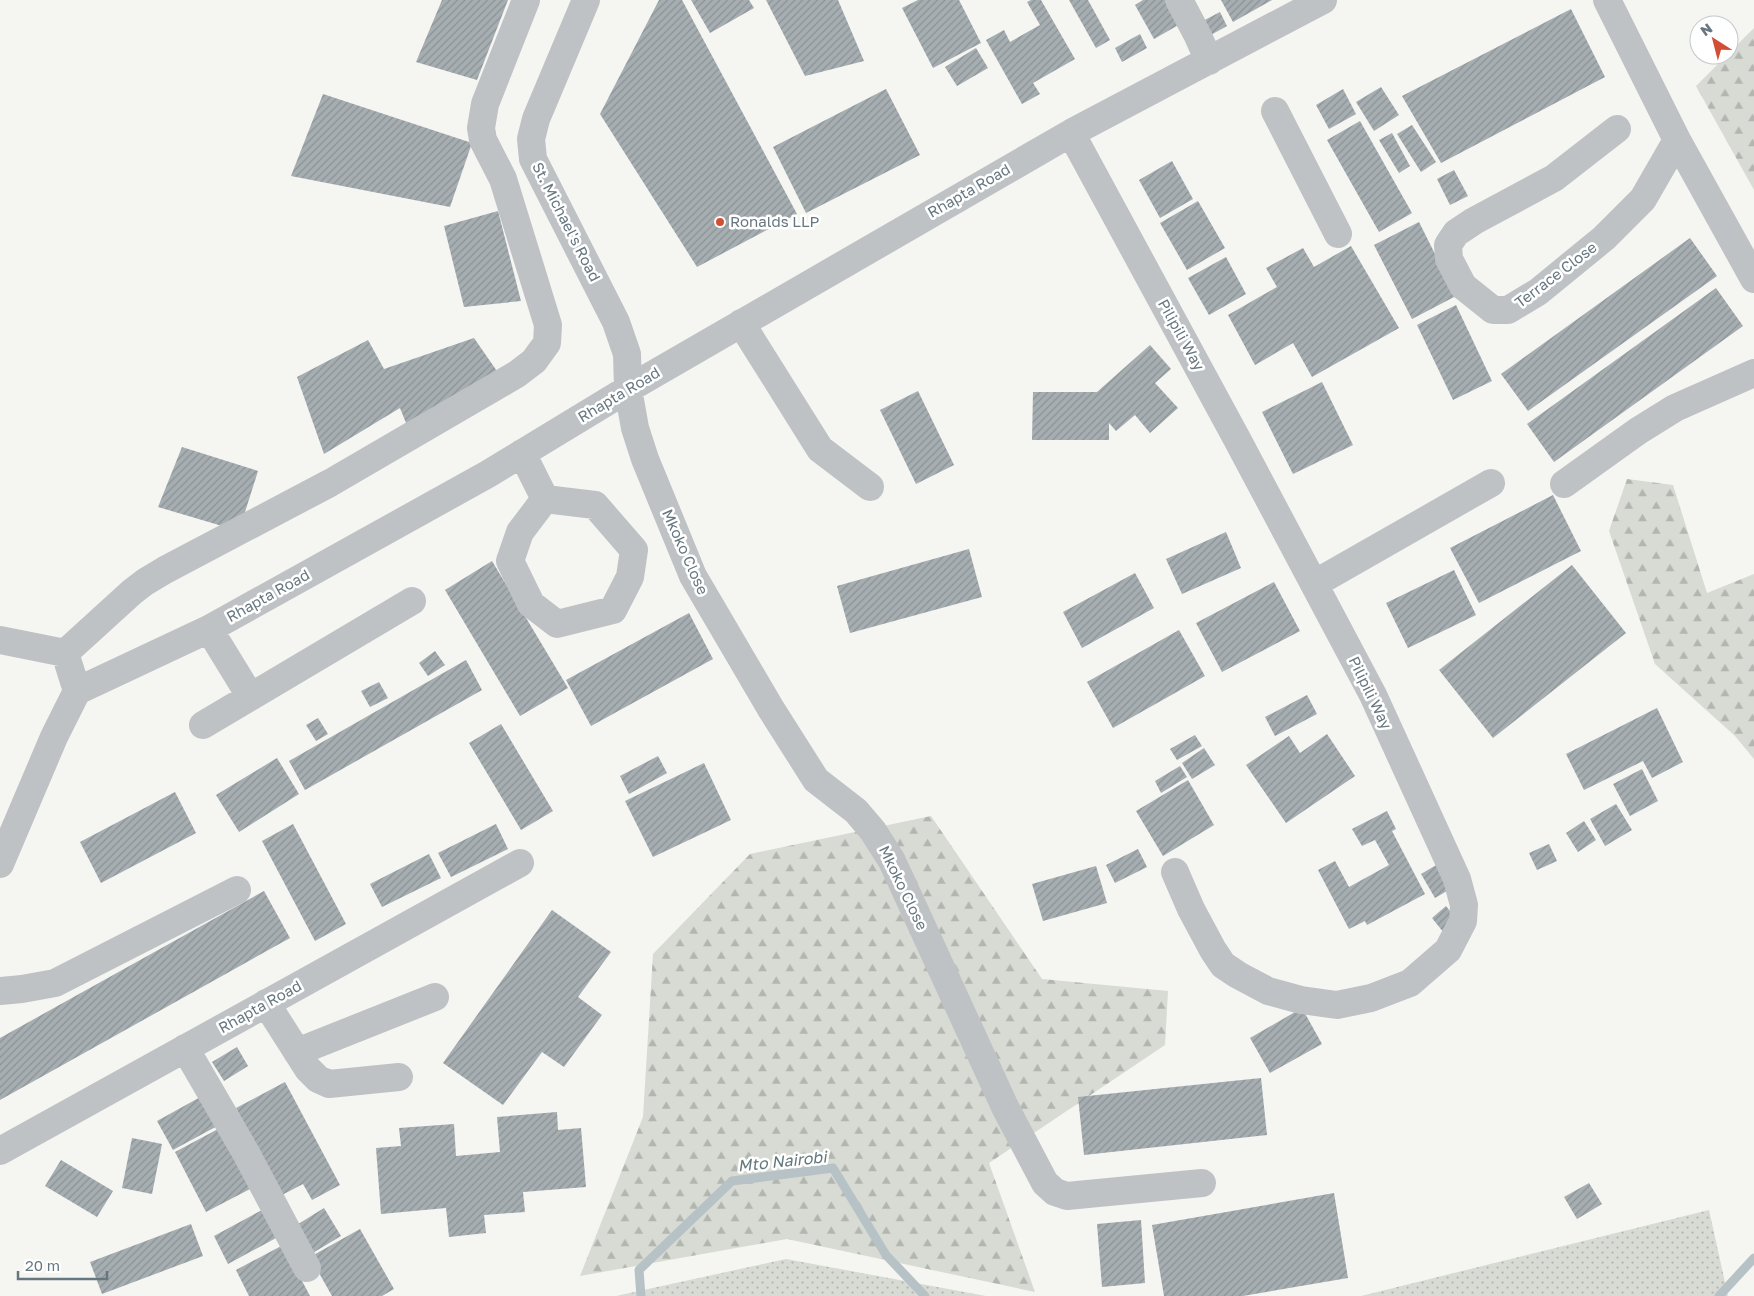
<svg xmlns="http://www.w3.org/2000/svg" width="1754" height="1296" font-family="'Golos Text',sans-serif">
<style>
.forest{fill:url(#forest-firs)}
.garden{fill:url(#garden-dots)}
.lines{fill:none;stroke-linecap:round;stroke-linejoin:round}
.stream{stroke:#b6c2c5;stroke-width:9}
.building{fill:url(#building-hatch)}
.minor{stroke:#bec2c5;stroke-width:28}
.poi-dot{fill:#d24e35;stroke:#fff;stroke-width:2}
.labels{text-anchor:middle;stroke-width:5;stroke-linejoin:round;paint-order:stroke}
.street-label{font-size:15px;fill:#677780;stroke:#fff}
.poi-label{font-size:15px;fill:#677780;stroke:#fff;text-anchor:start}
.water-label{font-size:16px;font-style:italic;fill:#63777d;stroke:#fff}
</style>
<defs>
<pattern id="forest-firs" width="22" height="20" patternUnits="userSpaceOnUse" patternTransform="scale(1.25)"><rect width="22" height="20" fill="#d7dbd3"/><path d="M5 1l3.5 6h-7zM16 11l3.5 6h-7z" fill="#b2b6b0"/></pattern>
<pattern id="garden-dots" width="8" height="8" patternUnits="userSpaceOnUse" patternTransform="scale(1.25)"><rect width="8" height="8" fill="#d7dbd3"/><path d="M2 2h.1M6 6h.1" fill="none" stroke="#b2b6b0" stroke-width="1.8" stroke-linecap="round"/></pattern>
<pattern id="building-hatch" width="6" height="6" patternUnits="userSpaceOnUse" patternTransform="scale(1.25)"><rect width="6" height="6" fill="#a6aeb2"/><path d="M-1 1l2-2M0 6l6-6M5 7l2-2" fill="none" stroke="#8b9296"/></pattern>
</defs>
<rect width="100%" height="100%" fill="#f5f5f2"/>
<path class="forest" d="M1754 28V190L1696 86 1727 55H1729V53Z
M1627 479 1673 485 1707 593 1754 574V759L1735 736 1655 664 1609 531Z
M931 816 1042 979 1168 991 1165 1045 989 1163 1035 1292 787 1239 580 1276 643 1117 653 954 750 854Z"/>
<path class="garden" d="M1709 1210 1728 1296H1361Z
M786 1259 986 1296H616Z"/>
<g class="lines">
<path class="stream" d="M641 1296 639 1270 732 1181 833 1168 886 1255 925 1296
M1719 1296 1754 1258"/>
</g>
<path class="building" d="M442 0H508L477 80 416 62Z
M659 0H682L797 214 697 267 600 114Z
M691 0H749L754 8 710 33Z
M766 0H838L864 61 805 76Z
M918 0H959L981 43 933 68 902 8Z
M1031 0H1041L1075 59 1033 83 1040 94 1022 104 986 40 1004 30 1010 42 1040 25 1027 2Z
M1069 0H1088L1110 40 1096 48Z
M1143 0H1169L1182 23 1154 39 1135 5Z
M1221 0H1272L1233 22Z
M1571 9 1605 77 1441 163 1402 96Z
M1220 12 1227 26 1209 36 1201 22Z
M1140 34 1147 48 1122 62 1115 48Z
M976 48 988 68 957 86 945 67Z
M1381 87 1399 115 1374 131 1356 102Z
M886 89 920 155 806 213 773 147Z
M1343 89 1356 114 1329 129 1316 105Z
M323 94 472 143 450 207 291 176Z
M1360 121 1412 213 1379 232 1327 140Z
M1412 125 1436 162 1421 172 1397 134Z
M1392 133 1410 166 1399 173 1379 140Z
M1172 161 1193 199 1160 218 1139 180Z
M1454 170 1468 196 1450 205 1437 179Z
M1198 201 1225 248 1187 270 1160 223Z
M498 211 521 301 464 307 444 226Z
M1419 222 1456 296 1412 319 1374 245Z
M1690 238 1717 276 1528 411 1501 374Z
M1351 246 1399 328 1312 377 1293 343 1255 365 1228 315 1277 287 1266 268 1303 248 1314 267Z
M1226 257 1246 294 1209 315 1188 278Z
M1716 288 1743 326 1554 462 1527 424Z
M1456 305 1492 381 1453 400 1417 325Z
M474 338 499 374 408 428 400 408 324 454 297 377 368 340 384 369Z
M1150 345 1171 369 1155 383 1178 408 1150 433 1135 415 1116 431 1109 423V440H1032L1033 392H1097Z
M1322 382 1353 445 1293 474 1262 412Z
M918 391 954 465 916 484 880 410Z
M182 447 258 471 239 531 158 507Z
M1553 495 1581 551 1479 603 1450 548Z
M1226 532 1241 568 1182 594 1166 559Z
M969 549 982 597 850 633 837 586Z
M492 561 568 688 520 716 445 590Z
M1572 565 1626 633 1493 738 1439 670Z
M1454 570 1476 615 1408 648 1386 603Z
M1135 573 1154 608 1082 648 1063 612Z
M1274 582 1300 631 1222 672 1196 623Z
M689 613 713 659 591 726 566 680Z
M1179 630 1205 676 1113 728 1087 682Z
M435 651 445 665 428 676 419 663Z
M466 660 482 690 305 790 289 761Z
M379 682 388 698 370 707 361 691Z
M1307 695 1317 714 1275 736 1265 717Z
M1657 708 1683 762 1652 778 1643 761 1584 790 1566 754Z
M318 718 328 734 316 741 306 725Z
M501 724 553 811 521 830 469 743Z
M1327 734 1355 776 1286 823 1246 765 1289 736 1300 753Z
M1195 735 1202 746 1177 760 1170 749Z
M1204 748 1215 765 1192 779 1182 763Z
M658 756 667 773 629 794 620 776Z
M277 758 299 794 239 832 216 795Z
M704 763 731 820 653 857 625 801Z
M1180 766 1187 777 1161 793 1155 781Z
M1642 769 1658 801 1630 816 1613 784Z
M1188 780 1214 825 1163 856 1136 811Z
M175 792 196 833 101 883 80 842Z
M1616 804 1632 830 1605 846 1590 819Z
M1387 811 1396 829 1392 831 1425 894 1367 925 1365 921 1349 929 1318 870 1335 861 1349 887 1389 865 1375 840 1362 846 1352 829Z
M1584 821 1596 840 1578 852 1566 833Z
M293 824 346 924 315 941 262 841Z
M496 824 508 849 451 877 438 853Z
M1549 844 1557 861 1537 870 1529 853Z
M1138 849 1147 867 1115 883 1106 865Z
M429 854 441 878 382 907 370 884Z
M1438 864 1452 888 1435 898 1421 874Z
M1096 866 1107 903 1043 921 1032 884Z
M264 891 290 938 0 1100V1038Z
M1446 906 1458 921 1444 933 1432 918Z
M552 910 611 952 578 997 602 1015 564 1067 542 1052 503 1105 443 1063Z
M1302 1008 1322 1044 1270 1073 1250 1038Z
M237 1047 248 1066 224 1081 212 1062Z
M1261 1078 1267 1135 1084 1155 1078 1097Z
M285 1082 340 1185 312 1200 303 1184 282 1195 236 1108Z
M204 1095 221 1124 173 1150 157 1121Z
M557 1112 558 1130 581 1128 586 1187 523 1192 525 1212 484 1215 486 1233 449 1237 446 1208 381 1214 376 1148 401 1146 399 1128 454 1124 456 1156 500 1152 497 1117Z
M218 1129 250 1189 206 1212 175 1152Z
M132 1138 162 1144 152 1194 122 1188Z
M61 1160 113 1191 97 1217 45 1186Z
M1589 1183 1602 1204 1577 1219 1564 1197Z
M1334 1193 1348 1278 1243 1296H1164L1152 1225Z
M324 1208 341 1236 311 1254 295 1226Z
M262 1210 276 1238 228 1264 214 1236Z
M1141 1220 1145 1283 1102 1287 1097 1224Z
M191 1224 203 1256 102 1294 90 1262Z
M360 1229 394 1289 382 1296H332L310 1257Z
M283 1245 310 1296H249L236 1270Z"/>
<g class="lines">
<path class="minor" d="M586 0 536 119 531 139 533 159 616 322 627 354 628 389 635 428 645 459 693 576 771 709 816 780 856 811 873 831 892 861 1005 1107 1045 1183 1055 1192 1067 1196 1202 1183
M1179 0 1198 36 1209 61
M1607 0 1677 140 1754 279
M1275 111 1338 234
M1617 129 1554 178 1474 221 1456 233 1448 245 1449 259 1463 286 1493 310H1508L1538 292 1604 238 1643 199 1677 140
M1071 133 1237 439 1373 695 1457 879 1464 905 1463 921 1448 950 1410 983 1371 998 1337 1005 1301 1000 1268 991 1238 975 1223 965 1213 950 1191 909 1175 872
M741 323 820 449 870 487
M522 453 545 499 520 532 510 561 531 604 557 624 613 610 630 577 634 550 595 505 545 499
M1564 484 1638 431 1675 408 1754 373
M1314 584 1491 483
M209 629 250 696
M0 640 65 653
M77 691 65 653 132 592 145 582 165 570 330 483 517 374 534 361 547 343 548 325 503 179 483 140 481 128 485 104 526 0
M203 725 412 601
M0 864 54 737 77 691 209 629 488 474 628 389 1071 133 1323 0
M0 991 22 989 55 983 237 890
M266 1003 308 1069 318 1079 329 1084 399 1077
M185 1048 246 1153 307 1268
M297 1052 435 997
M0 1151 520 863"/>
</g>
<circle class="poi-dot" cx="720" cy="222" r="5"/>
<g class="labels">
<g class="street-label">
<text transform="translate(969 191) rotate(-30)" y="5">Rhapta Road</text>
<text transform="translate(566 222) rotate(63)" y="5">St. Michael's Road</text>
<text transform="translate(1556 275) rotate(-37)" y="5">Terrace Close</text>
<text transform="translate(1181 335) rotate(61)" y="5">Pilipili Way</text>
<text transform="translate(619 395) rotate(-31)" y="5">Rhapta Road</text>
<text transform="translate(685 552) rotate(66)" y="5">Mkoko Close</text>
<text transform="translate(268 596) rotate(-29)" y="5">Rhapta Road</text>
<text transform="translate(1370 693) rotate(64)" y="5">Pilipili Way</text>
<text transform="translate(903 888) rotate(64)" y="5">Mkoko Close</text>
<text transform="translate(260 1007) rotate(-29)" y="5">Rhapta Road</text>
</g>
<g class="poi-label">
<text x="730" y="227">Ronalds LLP</text>
</g>
<g class="water-label">
<text transform="translate(782 1161) rotate(-6)" y="6">Mto Nairobi</text>
</g>
</g>
<g transform="translate(1714 40) rotate(324)"><circle r="24" fill="#ffffff" stroke="#c2c9cc"/>
<path d="M0-4L9 19L0 12L-9 19Z" fill="#d24e35"/>
<text y="-8" font-size="14" font-weight="bold" text-anchor="middle" fill="#677780">N</text>
</g>
<path d="M18 1271v8h89v-8" fill="none" stroke="#677780" stroke-width="2.5"/>
<text x="25" y="1271" font-size="15" fill="#677780" stroke="#ffffff" stroke-width="4" paint-order="stroke">20 m</text>
</svg>
